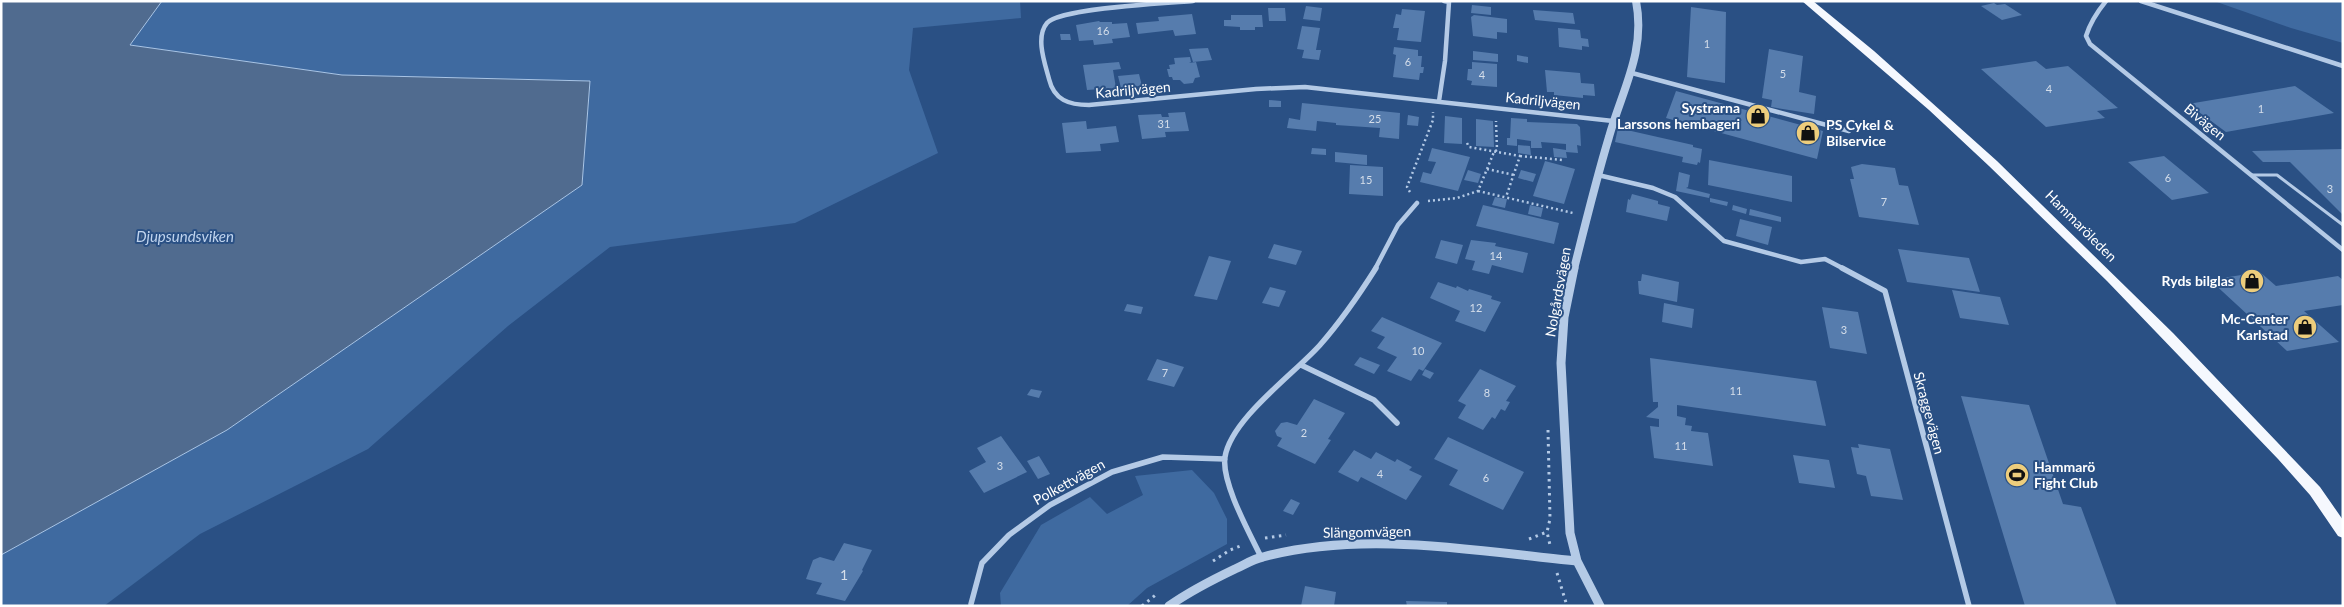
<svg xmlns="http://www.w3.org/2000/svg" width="2344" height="607" font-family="Lato,sans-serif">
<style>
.green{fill:#3f6aa0}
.water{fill:#506b8f;stroke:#a9c5e6}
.building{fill:#567cad}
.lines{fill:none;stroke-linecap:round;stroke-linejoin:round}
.path-far1{stroke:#b4cae6;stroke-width:2.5;stroke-dasharray:2 3;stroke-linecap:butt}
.path{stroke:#b4cae6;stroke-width:3;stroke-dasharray:2.5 4.5;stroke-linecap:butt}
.service{stroke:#b4cae6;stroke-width:3}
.minor-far1{stroke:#b4cae6;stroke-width:4.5}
.minor{stroke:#b4cae6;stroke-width:5.5}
.tertiary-far1{stroke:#b4cae6;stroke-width:8}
.tertiary{stroke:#b4cae6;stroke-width:9}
.primary{fill:#f5f8fe;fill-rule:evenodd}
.labels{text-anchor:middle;stroke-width:4;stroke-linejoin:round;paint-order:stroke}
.number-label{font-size:11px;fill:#d5deea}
.street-label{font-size:14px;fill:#fff;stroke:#2a5084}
.poi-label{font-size:14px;font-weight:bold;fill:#fff;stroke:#2a5084;text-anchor:end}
.near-number-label{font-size:14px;fill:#d5deea}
.water-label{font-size:15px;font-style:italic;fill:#c0d4ee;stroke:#2a5084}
</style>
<rect width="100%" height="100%" fill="#2a5084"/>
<path class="green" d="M162 1H1020L1021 18 913 28 909 70 938 153 795 223 610 247 508 326 368 449 200 534 104 606H1V555L227 430 582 185 590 81 342 75 130 45Z
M2214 1H2343V43L2291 28Z
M1192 470 1214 493 1227 519V544L1147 588 1127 606H1001L1000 593 1041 525 1090 497 1107 514 1143 495 1135 476Z"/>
<path class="water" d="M1 1H162L130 45 342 75 590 81 582 185 227 430 1 555Z"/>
<path class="building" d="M1994 3 1997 5 2005 4 2022 15 2002 20 1981 6Z
M1472 5 1491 7V15L1471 13Z
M1306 6 1322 8 1320 21 1303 19Z
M1691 7 1726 12 1725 83 1687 77Z
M1268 8H1285L1286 21H1269Z
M1402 9 1425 11 1421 42 1397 40 1399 28H1393L1396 14 1401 15Z
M1533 10 1573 13 1575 24 1535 20Z
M1192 14 1196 34 1175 36 1173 30 1138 34 1136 23 1159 21 1158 17Z
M1231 15H1262L1263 27H1255V30H1240V27L1224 26V20H1231Z
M1474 15 1507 19V33L1497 32V39L1473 36 1471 17Z
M1099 21 1100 22H1112V24L1127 23 1130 37 1112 39 1113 43 1094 45 1093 40 1079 41 1076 25Z
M1302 26 1320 28 1316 50H1321L1319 60 1302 58 1304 50 1297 49Z
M1558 28 1580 30 1581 38 1588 39 1589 47 1582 46V50L1559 47Z
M1060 34H1070L1071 40H1061Z
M1394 47 1418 50V56H1422L1421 67H1424L1423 73H1420L1419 80 1393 77 1396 55 1393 54Z
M1208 48 1212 60 1193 62 1189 49Z
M1769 49 1803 56 1799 92 1816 96 1814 114 1771 107 1772 100 1762 98Z
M1473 51 1498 54V62L1473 60Z
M1517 55 1528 57V63L1517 61Z
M1190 57 1191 62 1189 63 1196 62 1200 77 1195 78 1193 83 1184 84 1180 80H1173L1172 77H1169L1167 69H1170L1169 65 1175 64 1174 58Z
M2036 61 2046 69 2068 66 2118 108 2097 111 2105 118 2046 127 1981 69Z
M1119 62 1121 69 1113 70 1116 88 1087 90 1083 65Z
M1472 62 1497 64V87L1471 85 1472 81 1467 80 1468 69H1472Z
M1545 70 1580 73 1581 83 1594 84 1595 96 1583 95V98L1554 95V92H1547Z
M1139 74 1142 86 1121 88 1118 76Z
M2295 86 2334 113 2226 132 2188 104Z
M1676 91 1823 131 1817 159 1666 118Z
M1269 100 1281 101V107H1269Z
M1302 103 1400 113 1399 139 1379 137 1380 128 1336 125V123L1317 121 1316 131 1287 128 1289 118 1300 120Z
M1185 112 1189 131 1165 132 1166 137 1142 139 1138 115 1161 114 1162 117H1169L1168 113Z
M1408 115 1419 117 1418 126 1407 125Z
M1445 116 1462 118V144L1444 143Z
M1511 118 1527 119V122L1577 124 1580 127 1581 146 1577 145 1578 153 1566 152 1567 158 1554 157 1553 148 1566 150V144L1541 142 1542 148H1531V141L1517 139V146L1507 145V138H1510Z
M1476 119 1493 121 1494 147 1476 146Z
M1086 121 1087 129 1116 126 1119 142 1100 144 1101 151 1066 153 1062 123Z
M1618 128 1693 145V147L1702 149 1700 163 1698 162 1697 165 1682 162 1683 157 1615 142Z
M1518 145 1530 146 1531 155 1518 153Z
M1312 148 1326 149V155L1311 154Z
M1432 148 1470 157 1458 191 1420 182 1423 172 1431 174 1436 162 1428 161Z
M2343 149V215L2290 162H2263L2252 151Z
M1335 152 1367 155V165L1335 162Z
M2164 156 2209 193 2172 200 2128 162Z
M1709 160 1792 176V202L1708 185Z
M1545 161 1575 169 1564 204 1533 196Z
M1862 164 1895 168 1899 185 1908 186 1919 225 1859 217 1850 179H1854L1851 167Z
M1350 165 1383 167V196L1349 194Z
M1468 170 1481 174 1478 183 1464 180Z
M1521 170 1536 174 1533 182 1518 178Z
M1679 172 1690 175 1688 187 1686 188 1710 194 1709 198 1676 191Z
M1632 194 1658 201V204L1670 207 1667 221 1626 212 1628 199 1630 200Z
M1495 197 1507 199 1505 208 1492 205Z
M1710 198 1728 202 1727 206 1710 202Z
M1483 205 1559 223 1554 244 1476 226Z
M1530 205 1543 208 1541 217 1528 214Z
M1733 205 1747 209 1746 214 1732 210Z
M1750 209 1781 217V222L1749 215Z
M1740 219 1772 227 1768 245 1736 236Z
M1441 240 1463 245 1457 264 1435 258Z
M1471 240 1496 243 1495 246 1528 253 1523 273 1492 265 1489 274 1472 270 1475 261 1465 259Z
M1274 244 1302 251 1296 265 1268 258Z
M1898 249 1969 258 1980 292 1907 282Z
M1209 256 1231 261 1217 300 1194 296Z
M2260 272 2276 286 2338 276 2343 280V305L2304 311 2339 342 2287 351 2210 280Z
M1642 274 1679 282 1677 302 1639 294 1638 281H1641Z
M1438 282 1456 288 1457 286 1468 291 1469 289 1492 296 1491 299 1501 302 1485 332 1455 321 1460 311 1430 298Z
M1270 287 1286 291 1279 307 1262 303Z
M1952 290 2000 297 2009 325 1960 318Z
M1664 303 1694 309 1692 328 1662 322Z
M1127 304 1143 307 1141 314 1124 311Z
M1822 307 1858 312 1867 354 1830 348Z
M1382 317 1442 343 1423 371 1419 369 1411 381 1387 371 1397 357 1377 348 1385 337 1371 331Z
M1360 357 1380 365 1374 374 1354 365Z
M1650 358 1816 381 1826 426 1677 405V416L1686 418 1685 425 1692 426 1691 431 1708 433 1713 466 1654 458 1650 426 1659 427V419L1646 417 1658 407V402H1653Z
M1157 359 1184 367 1174 387 1147 380Z
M1425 369 1434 373 1430 379 1422 375Z
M1480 369 1516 386 1506 401 1510 402 1505 411 1501 409 1495 419 1492 417 1483 430 1458 418 1466 405 1458 401Z
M1031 389 1042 391 1039 398 1027 395Z
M1961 396 2029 405 2063 504 2081 507 2117 606H2025Z
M1314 399 1345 413 1328 439 1331 440 1315 464 1277 446 1282 438 1277 436 1275 431 1281 423 1287 422 1297 425Z
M1001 436 1027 472 984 493 969 471 986 462 977 448Z
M1448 437 1524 472 1503 510 1449 485 1458 470 1434 459Z
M1858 444 1890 449 1903 500 1871 496 1866 476 1857 474 1851 447 1859 448Z
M1354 450 1371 459 1376 452 1395 462 1397 459 1412 467 1409 470 1422 476 1406 500 1361 477 1358 482 1338 472Z
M1793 455 1829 460 1835 488 1799 483Z
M1039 456 1050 474 1038 479 1027 461Z
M1291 499 1300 503 1293 515 1283 511Z
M844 543 872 550 862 570 863 571 845 601 816 594 822 583 806 579 813 560 820 557 834 561Z
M1305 586 1336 592 1334 606H1301Z
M1406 601 1447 602V606H1407Z"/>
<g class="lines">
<path class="path-far1" d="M1467 143 1469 147 1520 156 1506 197
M1520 156 1563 160
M1487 169 1514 175
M1478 191 1573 213
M1410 192 1407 187 1433 120V112
M1428 201 1457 198 1478 191 1494 152 1497 150 1496 121"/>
<path class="path" d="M1548 430 1550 519 1547 532 1550 545
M1265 538 1286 535
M1529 539 1547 532
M1213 561 1230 550 1243 545
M1557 573 1567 606
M1142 606 1158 593"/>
<path class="service" d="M2252 175H2277L2343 225"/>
<path class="minor-far1" d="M1193 1C1168 3 1060 8 1047 23 1035 37 1045 64 1049 79 1054 100 1069 105 1089 105L1256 89 1305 87 1613 121
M2106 1C2097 12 2090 23 2086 36L2090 44 2343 250
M2141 1 2343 66
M1632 73 1849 131
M1439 101 1445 61 1449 2 1444 1
M1598 175 1653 188 1675 197 1724 241 1801 262 1825 259 1844 269
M1375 269 1398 225 1417 203"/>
<path class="minor" d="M1842 268 1885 291 1969 606
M1301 365 1374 400 1397 423
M1261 557C1250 534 1221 482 1225 457 1231 419 1294 374 1320 345 1341 321 1359 295 1376 268
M971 604 982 563 1009 535 1050 505 1112 472 1163 457 1225 459"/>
<path class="tertiary-far1" d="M1574 269C1585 225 1596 180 1609 137 1622 90 1646 52 1636 1"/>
<path class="tertiary" d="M1574 268 1564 317 1561 363 1570 533 1577 561 1600 606
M1169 606C1190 591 1212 580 1235 569 1244 565 1253 559 1263 557 1363 530 1476 551 1577 561"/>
<path class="primary" d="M1802 1H1813L1874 51 1997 161 2173 333 2320 487 2343 520V538L2338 536 2310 495 2278 459 2107 281 1989 166 1929 110Z"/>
</g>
<defs>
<g id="shop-disc" transform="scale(1.25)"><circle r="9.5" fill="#edcd7c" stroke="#2a5084"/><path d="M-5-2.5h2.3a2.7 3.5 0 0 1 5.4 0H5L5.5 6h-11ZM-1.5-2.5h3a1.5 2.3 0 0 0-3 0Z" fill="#111"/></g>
<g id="stadium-disc" transform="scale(1.25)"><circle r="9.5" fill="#edcd7c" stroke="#2a5084"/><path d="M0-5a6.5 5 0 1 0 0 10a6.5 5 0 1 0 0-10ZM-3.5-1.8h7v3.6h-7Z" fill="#111"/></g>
</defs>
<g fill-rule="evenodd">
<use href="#shop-disc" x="1758" y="116"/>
<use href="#shop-disc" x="1808" y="133"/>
<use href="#shop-disc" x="2252" y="281"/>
<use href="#shop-disc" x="2305" y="327"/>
<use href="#stadium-disc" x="2017" y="475"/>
</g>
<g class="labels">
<g class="number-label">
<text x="1103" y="35">16</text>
<text x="1707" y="48">1</text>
<text x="1408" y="66">6</text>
<text x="1783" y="78">5</text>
<text x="1482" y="79">4</text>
<text x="2049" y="93">4</text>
<text x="2261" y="113">1</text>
<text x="1375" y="123">25</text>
<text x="1164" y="128">31</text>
<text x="2168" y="182">6</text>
<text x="1366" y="184">15</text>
<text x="2330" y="193">3</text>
<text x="1884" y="206">7</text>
<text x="1496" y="260">14</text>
<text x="1476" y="312">12</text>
<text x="1844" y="334">3</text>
<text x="1418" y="355">10</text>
<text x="1165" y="377">7</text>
<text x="1736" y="395">11</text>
<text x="1487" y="397">8</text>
<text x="1304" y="437">2</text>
<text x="1681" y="450">11</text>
<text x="1000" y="470">3</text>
<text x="1380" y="478">4</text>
<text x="1486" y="482">6</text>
</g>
<g class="street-label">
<text transform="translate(1133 90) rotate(-5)" y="5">Kadriljvägen</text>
<text transform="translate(1543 101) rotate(6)" y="5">Kadriljvägen</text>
<text transform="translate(2205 122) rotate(39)" y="5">Bivägen</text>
<text transform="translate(2081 226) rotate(45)" y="5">Hammaröleden</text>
<text transform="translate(1558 292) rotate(-80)" y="5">Nolgårdsvägen</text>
<text transform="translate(1929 413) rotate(75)" y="5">Skraggevägen</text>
<text transform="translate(1069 482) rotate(-29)" y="5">Polkettvägen</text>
<text transform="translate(1367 532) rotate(-1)" y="5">Slängomvägen</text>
</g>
<g class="poi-label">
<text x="1740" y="113">Systrarna<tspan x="1740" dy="16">Larssons hembageri</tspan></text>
<text x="1826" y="130" text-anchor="start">PS Cykel &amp;<tspan x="1826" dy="16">Bilservice</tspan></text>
<text x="2234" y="286">Ryds bilglas</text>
<text x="2288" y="324">Mc-Center<tspan x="2288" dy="16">Karlstad</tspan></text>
<text x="2034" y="472" text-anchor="start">Hammarö<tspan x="2034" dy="16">Fight Club</tspan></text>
</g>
<g class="near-number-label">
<text x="844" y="580">1</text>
</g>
<g class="water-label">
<text x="185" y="242">Djupsundsviken</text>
</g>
</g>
<rect width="2344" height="607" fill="none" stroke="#ffffff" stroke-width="5"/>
</svg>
